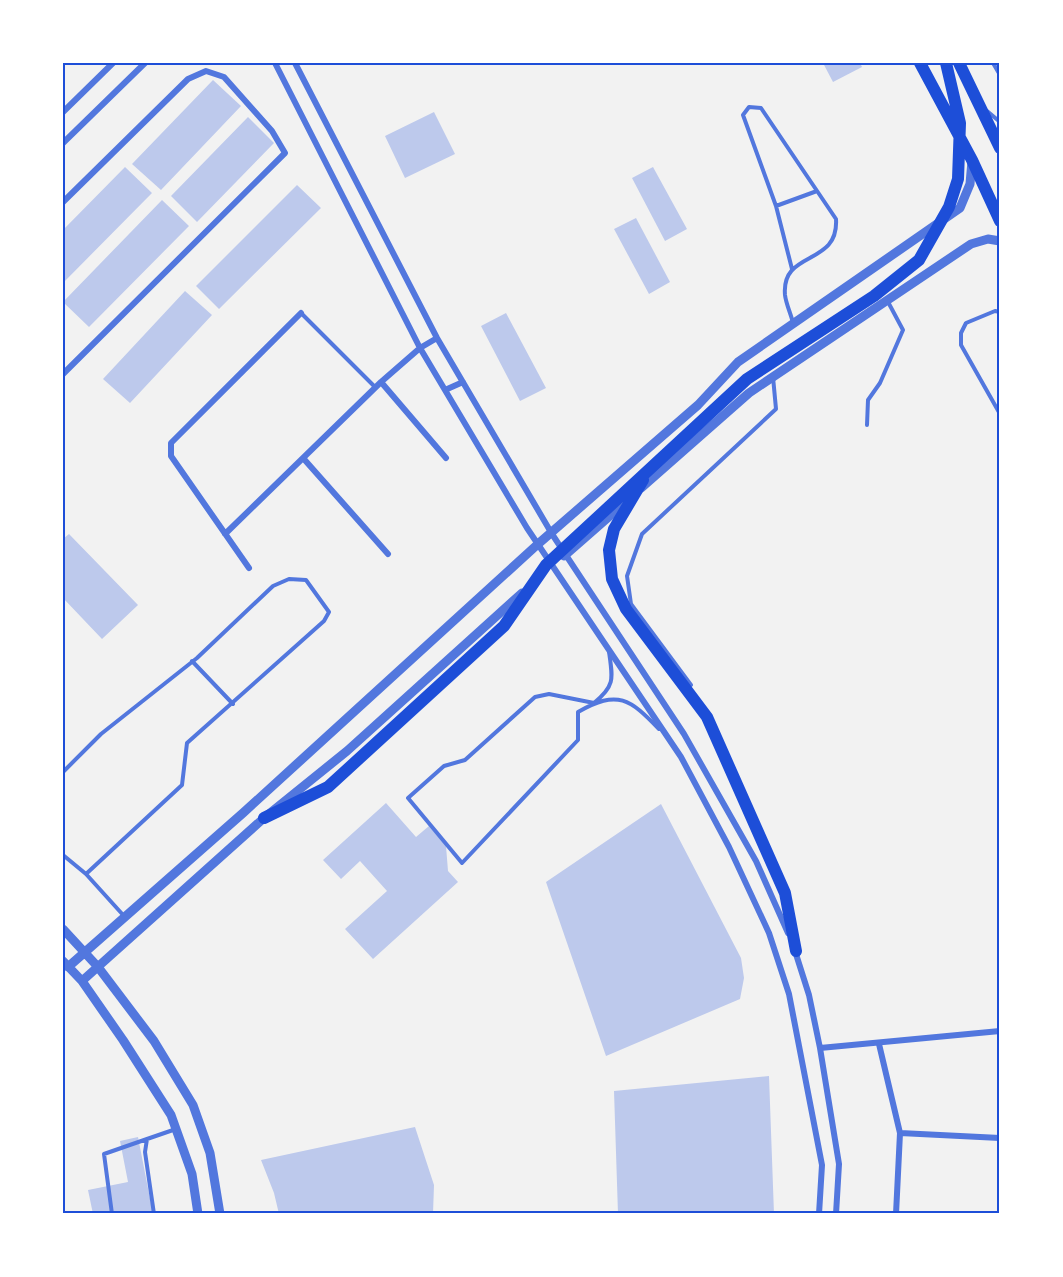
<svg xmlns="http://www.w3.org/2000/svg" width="1063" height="1277" font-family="Overpass,sans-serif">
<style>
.building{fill:#bdc9ec}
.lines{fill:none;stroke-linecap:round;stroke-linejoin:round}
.service{stroke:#5277de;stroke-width:4}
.minor{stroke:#5277de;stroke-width:6}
.tertiary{stroke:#5277de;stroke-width:9}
.trunk{stroke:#1d4ed8;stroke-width:12}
.neatline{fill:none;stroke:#1d4ed8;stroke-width:2}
</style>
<rect width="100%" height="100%" fill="#f2f2f2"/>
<path class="building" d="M823 63H860L862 67 833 82Z
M213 80 241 106 161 190 132 164Z
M434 112 455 154 405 178 385 136Z
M248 117 274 143 197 222 171 196Z
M125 167 152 193 63 283V230Z
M653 167 687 229 665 241 632 178Z
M297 185 321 208 219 309 196 286Z
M162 200 189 226 89 327 63 302Z
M636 218 670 282 649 294 614 229Z
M185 291 212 315 130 403 103 379Z
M506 313 546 388 520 401 481 326Z
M69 534 138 605 102 639 63 598V539Z
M386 803 416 837 429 826 446 846 448 871 458 882 373 959 345 929 387 891 360 861 341 879 323 860Z
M661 804 741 958 744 978 740 999 606 1056 546 882Z
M769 1076 774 1214H618L614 1091Z
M415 1127 434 1185 433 1214H279L274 1193 261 1160Z
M138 1137 153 1214H134L133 1212 93 1214 88 1190 128 1182 120 1141Z"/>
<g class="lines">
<path class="service" d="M993 63 1000 75
M987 111 1000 122
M776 206 817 191
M792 269 776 206 743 115 749 107 761 108 836 219C839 267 781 249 785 295 786 304 791 314 793 323
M1000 312 995 311 966 323 961 333V345L1000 414
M301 313 375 387
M867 425 868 400 880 383 903 330 887 300
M609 652C613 679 615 686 594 703L549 694 535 697 465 760 444 766 408 798 462 863 578 740V712C618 689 630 699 659 729
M192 661 233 704
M691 685 631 604 627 576 642 534 776 409 773 377
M63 772 101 734 197 658 273 586 289 579 306 580 329 612 324 621 187 743 182 785 86 874
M63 855 86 874 124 916
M112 1214 104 1154 147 1139
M154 1214 145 1152 147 1139 176 1129"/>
<path class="minor" d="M275 63 420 348 527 528 681 757 729 847 769 933 789 994 822 1165 819 1214
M295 63 437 338 552 534 684 734 756 861 788 933
M63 112 113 63
M63 143 145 63
M63 202 188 79 206 71 224 77 272 131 285 153 63 374
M381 382 446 458
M445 390 463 382
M303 458 388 554
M225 534 381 382 420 348 437 338
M249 568 171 456V443L301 313
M795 951 809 995 820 1048 839 1164 836 1214
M879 1044 900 1133 896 1214
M820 1048 1000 1031
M900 1133 1000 1138"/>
<path class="tertiary" d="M641 488 749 393 971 244 988 239 1000 241
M564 556 628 500
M63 929 98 967 154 1041 193 1105 210 1153 220 1214
M63 961 82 981 123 1040 171 1115 192 1174 198 1214
M68 967 243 813 538 544 698 405 738 362 960 208 970 184 972 161
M82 981 264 818 347 751 522 593"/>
<path class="trunk" d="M920 63 972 160 1000 221
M959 63 1000 148
M643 480 614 529 609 550 612 579 626 609 707 717 785 893 796 951
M264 818 328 787 504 626 546 565 747 379 874 296 919 260 949 207 958 179 960 123 946 63"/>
</g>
<rect width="1063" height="1277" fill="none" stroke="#ffffff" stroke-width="129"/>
<rect x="64" y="64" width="934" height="1148" class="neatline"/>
</svg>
